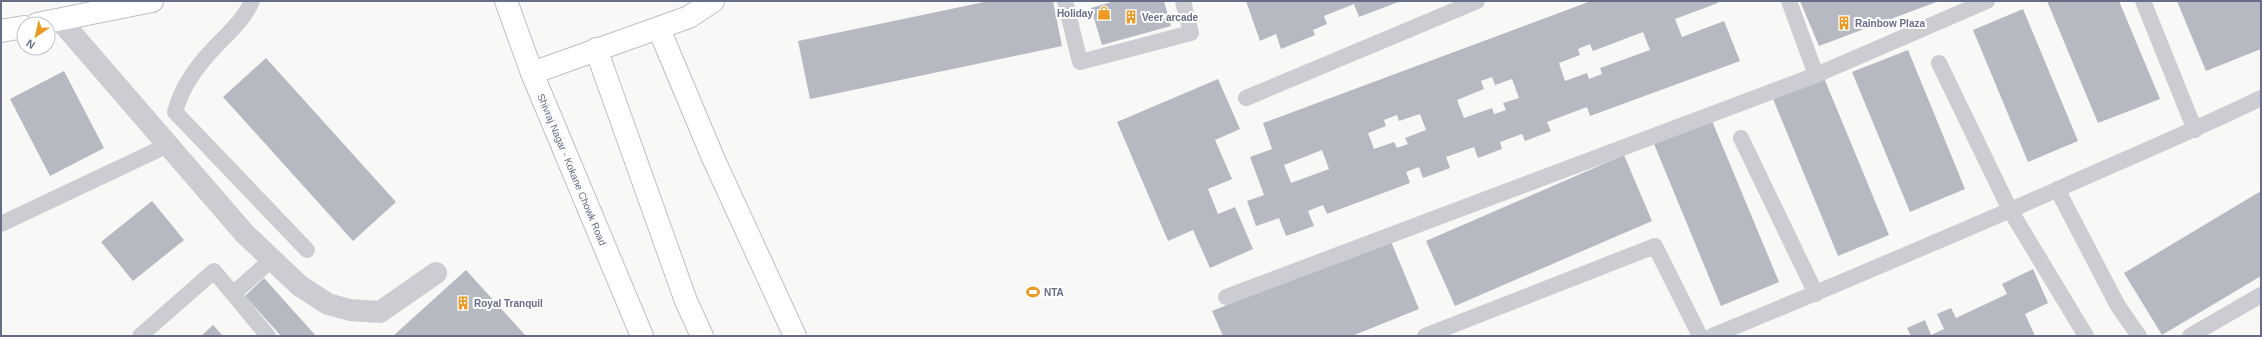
<svg xmlns="http://www.w3.org/2000/svg" width="2262" height="337" font-family="Arial,sans-serif">
<style>
.building{fill:#b6b8c2;fill-rule:evenodd}
.lines{fill:none;stroke-linecap:round;stroke-linejoin:round}
.secondary-casing{stroke:#bebfc6;stroke-width:24}
.lane{stroke:#cccdd2;stroke-width:16}
.street{stroke:#cccdd2;stroke-width:22}
.secondary{stroke:#fff;stroke-width:22}
.labels{text-anchor:middle;stroke-width:4;stroke-linejoin:round;paint-order:stroke}
.poi-label{font-size:10px;font-weight:bold;fill:#676d89;stroke:#fff;text-anchor:start}
.street-label{font-size:10px;fill:#676d89;stroke:#fff}
</style>
<rect width="100%" height="100%" fill="#f8f9f7"/>
<path class="building" d="M989 1H1053L1062 46 810 99 798 41Z
M1115 1H1164L1171 26 1102 45 1091 8Z
M1246 1H1401L1359 17 1354 4 1324 16 1327 24 1313 30 1315 35 1281 49 1276 34 1260 41Z
M1591 1H1717L1718 3 1675 19 1682 37 1724 21 1740 61 1590 116 1587 107 1547 122 1551 131 1525 141 1522 134 1500 142 1502 149 1478 158 1474 147 1446 157 1450 168 1423 178 1419 167 1406 172 1410 183 1327 214 1323 205 1308 211 1314 226 1286 236 1279 218 1256 226 1247 201 1264 195 1250 157 1272 149 1263 123ZM1643 32 1650 50 1600 68 1602 74 1589 79 1587 73 1565 81 1559 63 1580 55 1578 49 1590 44 1593 51ZM1492 77 1495 85 1512 79 1519 98 1503 103 1506 110 1494 114 1492 108 1464 118 1457 100 1484 89 1481 81ZM1420 114 1426 130 1405 138 1408 144 1397 148 1394 142 1374 149 1368 133 1386 126 1384 120 1397 115 1399 121ZM1322 150 1329 169 1291 183 1284 165Z
M1800 1H1939L1819 46Z
M2047 1H2119L2160 99 2098 123Z
M2177 1H2259L2261 5V49L2206 71Z
M2023 9 2078 141 2028 162 1973 30Z
M1908 50 1965 189 1910 212 1852 72Z
M266 58 396 202 353 241 223 97Z
M64 71 104 148 50 176 10 99Z
M1824 78 1889 235 1838 256 1773 99Z
M1218 79 1240 129 1215 140 1232 179 1208 189 1218 214 1235 207 1253 249 1210 268 1193 230 1168 241 1117 122Z
M1712 121 1779 282 1721 306 1654 144Z
M1624 155 1652 221 1455 306 1426 241Z
M2261 191V276L2162 335 2124 273Z
M152 201 184 240 133 281 101 242Z
M1390 239 1419 309 1352 336H1223L1212 311Z
M2033 269 2048 303 2025 314 2035 336H1911L1907 328 1925 320 1931 335 1944 329 1937 314 1951 308 1956 318 2007 294 2002 284Z
M466 270 526 336H393Z
M264 278 316 336H281L245 296Z
M213 325 223 336H201Z"/>
<g class="lines">
<g class="secondary-casing">
<g id="secondary">
<path id="s1" d="M506 1 532 73 642 336"/>
<path d="M37 24 152 1"/>
<path d="M659 29 714 160 795 336"/>
<path d="M1 31 24 27"/>
<path d="M596 49 686 301 702 336"/>
<path d="M532 73 689 17 713 1"/>
</g>
</g>
<path class="lane" d="M252 1C244 20 229 32 215 47 197 66 182 86 175 112L307 250
M1065 1 1080 62 1191 33 1183 1
M1789 1 1816 75 1987 1
M2143 1 2195 130
M1939 63 2010 210 2086 336
M1246 98 1477 1
M1741 138 1816 294
M2057 189 2118 306 2139 336
M1 224 168 145
M233 294 271 260
M1226 297 1816 75
M140 336 214 271 268 336
M1425 336 1655 246 1700 336
M1712 336C1827 289 1941 240 2054 191 2123 160 2193 131 2261 98
M2190 336 2261 295"/>
<path class="street" d="M60 20 245 234 300 286 328 304 350 310 380 312 436 273"/>
<use href="#secondary" class="secondary"/>
</g>
<defs>
<g id="shop-bare" transform="scale(1.08)"><path d="M-5-2.5h2.3a2.7 3.5 0 0 1 5.4 0H5L5.5 6h-11ZM-1.5-2.5h3a1.5 2.3 0 0 0-3 0Z" fill="#eb9b25" stroke="#fff" stroke-width="2.5" paint-order="stroke"/></g>
<g id="building-bare" transform="scale(1.08)"><path d="M-4-6H4V6H1V3H-1V6H-4ZM-2.5-4.3h1.7v1.8h-1.7ZM.8-4.3h1.7v1.8H.8ZM-2.5-1h1.7V.8h-1.7ZM.8-1h1.7V.8H.8Z" fill="#eb9b25" stroke="#fff" stroke-width="2.5" paint-order="stroke"/></g>
<g id="stadium-bare" transform="scale(1.08)"><path d="M0-5a6.5 5 0 1 0 0 10a6.5 5 0 1 0 0-10ZM-3.5-1.8h7v3.6h-7Z" fill="#eb9b25" stroke="#fff" stroke-width="2.5" paint-order="stroke"/></g>
</defs>
<g fill-rule="evenodd">
<use href="#shop-bare" x="1104" y="13"/>
<use href="#building-bare" x="1131" y="17"/>
<use href="#building-bare" x="1844" y="23"/>
<use href="#stadium-bare" x="1033" y="292"/>
<use href="#building-bare" x="463" y="303"/>
</g>
<g class="labels">
<g class="poi-label">
<text x="1093" y="17" text-anchor="end">Holiday</text>
<text x="1142" y="21">Veer arcade</text>
<text x="1855" y="27">Rainbow Plaza</text>
<text x="1044" y="296">NTA</text>
<text x="474" y="307">Royal Tranquil</text>
</g>
<g class="street-label">
<text dy="4" stroke="none"><textPath href="#s1" startOffset="181">Shivraj Nagar - Kokane Chowk Road</textPath></text>
</g>
</g>
<rect width="2262" height="337" fill="none" stroke="#676d89" stroke-width="4"/>
<g transform="translate(36 36) rotate(214)"><circle r="19" fill="#ffffff" stroke="#c2c5d0"/>
<path d="M0-3L7 15L0 10L-7 15Z" fill="#eb9b25"/>
<text y="-6" font-size="11" font-weight="bold" text-anchor="middle" fill="#676d89">N</text>
</g>
</svg>
